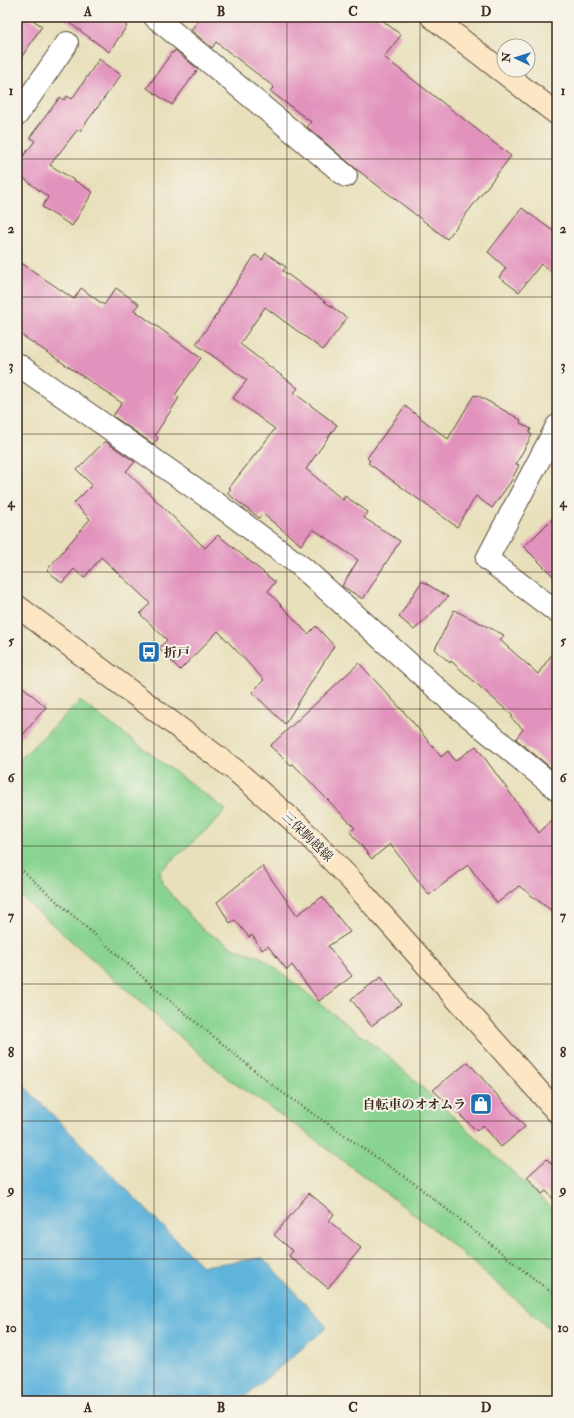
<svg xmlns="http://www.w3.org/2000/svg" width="574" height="1418" font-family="'IM FELL Double Pica','Noto Serif JP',serif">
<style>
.green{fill:#8ad491;stroke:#627f58}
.water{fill:#5fb4db;stroke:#4d6f7c}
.building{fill:#e293bd}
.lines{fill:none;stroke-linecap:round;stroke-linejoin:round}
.street-casing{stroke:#554536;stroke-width:24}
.secondary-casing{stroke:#554536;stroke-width:24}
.path{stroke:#554536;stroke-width:2.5;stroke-dasharray:1 3;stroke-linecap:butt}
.street{stroke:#fff;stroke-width:22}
.secondary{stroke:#fce6c4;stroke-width:22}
.grid{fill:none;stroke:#3b2a1e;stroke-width:1;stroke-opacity:0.55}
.labels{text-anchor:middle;stroke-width:4;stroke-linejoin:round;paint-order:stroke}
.poi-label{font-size:13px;font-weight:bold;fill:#3b2a1e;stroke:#f7f3e8;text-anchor:start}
.street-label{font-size:13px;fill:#3b2a1e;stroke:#f7f3e8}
.neatline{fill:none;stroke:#3b2a1e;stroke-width:1.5}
.grid-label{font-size:13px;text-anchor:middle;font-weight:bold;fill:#3b2a1e}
</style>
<rect width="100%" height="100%" fill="#f7f3e8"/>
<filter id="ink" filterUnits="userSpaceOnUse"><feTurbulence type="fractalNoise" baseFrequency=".025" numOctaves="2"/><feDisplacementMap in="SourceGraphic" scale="8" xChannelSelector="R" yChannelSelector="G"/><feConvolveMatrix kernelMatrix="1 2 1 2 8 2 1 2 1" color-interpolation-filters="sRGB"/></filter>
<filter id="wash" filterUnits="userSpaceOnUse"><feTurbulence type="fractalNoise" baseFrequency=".012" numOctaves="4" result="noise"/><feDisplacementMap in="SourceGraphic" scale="16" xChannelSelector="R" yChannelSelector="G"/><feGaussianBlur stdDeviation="0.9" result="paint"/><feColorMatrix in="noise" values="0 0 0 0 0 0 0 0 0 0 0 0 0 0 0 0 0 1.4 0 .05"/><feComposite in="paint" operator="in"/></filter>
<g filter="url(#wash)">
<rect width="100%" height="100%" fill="#e8e0bb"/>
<path class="green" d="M80 701 226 810 212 825 160 871 162 884 202 929 232 947 263 958 328 1010 388 1056 557 1213V1335L436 1231 304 1131 227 1078 17 893V762Z"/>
<path class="water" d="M17 1079 202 1266 263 1258 327 1327 240 1401H17Z"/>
<g id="blocks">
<path class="building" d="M17 17H28L42 26 17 64Z
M62 17H115L127 26 109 52Z
M201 17H378L401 35 384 57 511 156 447 239 355 168 307 127 311 122 270 91 274 87 216 42 212 48 191 30Z
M175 50 198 69 172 105 147 88 172 52 173 53Z
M99 59 121 75 80 131 78 129 50 165 93 192 72 226 42 207 48 197 17 173V164L35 141 30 137 60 97 64 100 67 96 72 99Z
M522 208 557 234V276L541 264 519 292 499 277 506 268 488 252Z
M266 253 286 267 283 271 347 318 323 350 265 307 240 344 298 388 294 393 337 425 306 469 343 500 345 496 368 512 364 518 400 541 363 599 342 586 358 560 313 529 301 545 263 514 259 518 227 493 231 489 229 488 275 429 233 398 247 380 196 344 219 311H218L255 255 262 260Z
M17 260 74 299 81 288 104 305 116 288 139 304 134 310 201 358 175 395 179 398 155 435 158 438 153 444 113 416 122 403 17 332Z
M474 395 476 396 477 395 521 420 520 423 531 429 529 433 532 435 516 464 519 465 510 483 492 508 476 496 457 527 368 463 370 461 367 458 405 406 448 439Z
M105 441 135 462 126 471 205 548 218 535 275 582 268 591 308 634 316 626 334 646 285 724 252 692 264 680 218 631 180 670 159 648 167 640 140 614 150 603 101 557 84 578 74 569 62 583 47 570 90 519 74 503 92 485 77 470Z
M557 514V580L524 547Z
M422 581 448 597 414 630 399 617Z
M454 610 504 635 500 640 538 674 557 647V773L516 739 523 729 511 718 513 716 451 661 450 663 435 649Z
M359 663 412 721 441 757 448 751 455 761 476 746 539 833 557 815V915L519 886 497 903 468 865 429 895 390 844 372 859 350 832 355 828 293 764 291 765 270 746Z
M17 682 46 707 17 742Z
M262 866 297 915 322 897 350 932 328 946 352 976 319 1001 292 965 287 970 268 946 262 950 252 935 249 937 235 920 230 923 217 902Z
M381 977 401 1004 371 1026 351 999Z
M468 1062 525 1127 501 1147 483 1125 477 1131 433 1090Z
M547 1159 557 1170V1203L546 1191 542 1194 527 1177Z
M309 1193 334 1214 329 1221 361 1248 328 1288 289 1256 293 1251 274 1235Z"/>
</g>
</g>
<g filter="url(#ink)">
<use href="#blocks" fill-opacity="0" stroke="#554536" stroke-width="1"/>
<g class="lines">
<g class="street-casing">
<path id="street" d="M155 17 346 176
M17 115 67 43
M17 364 216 503 303 568 454 704 557 789
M557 426 487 559 557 612"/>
</g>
<g class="secondary-casing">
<path id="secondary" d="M432 17 557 114
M17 606 235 770 297 824 352 881 557 1112"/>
</g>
<path class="path" d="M17 866 155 988 273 1086 415 1184 557 1297"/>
<use href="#street" class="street"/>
<use href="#secondary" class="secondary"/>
</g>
</g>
<path class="grid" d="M154 17V1401M287 17V1401M420 17V1401M17 159H557M17 297H557M17 434H557M17 572H557M17 709H557M17 846H557M17 984H557M17 1121H557M17 1259H557"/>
<defs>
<g id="bus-square" transform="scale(1.15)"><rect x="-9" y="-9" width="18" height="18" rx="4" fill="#1f6fb2" stroke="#f7f3e8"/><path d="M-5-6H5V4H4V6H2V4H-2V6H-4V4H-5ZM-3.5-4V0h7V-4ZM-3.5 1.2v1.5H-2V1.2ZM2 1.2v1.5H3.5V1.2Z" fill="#fff"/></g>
<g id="shop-square" transform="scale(1.15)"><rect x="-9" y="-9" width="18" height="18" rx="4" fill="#1f6fb2" stroke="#f7f3e8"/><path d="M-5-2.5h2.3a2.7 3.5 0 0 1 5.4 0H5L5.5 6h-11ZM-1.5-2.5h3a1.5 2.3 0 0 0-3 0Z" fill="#fff"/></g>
</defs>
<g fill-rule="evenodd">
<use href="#bus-square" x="149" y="652"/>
<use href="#shop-square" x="481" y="1104"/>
</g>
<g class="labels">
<g class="poi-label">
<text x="164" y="657">折戸</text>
<text x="466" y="1109" text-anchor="end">自転車のオオムラ</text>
</g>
<g class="street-label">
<text transform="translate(308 836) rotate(44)" y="5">三保駒越線</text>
</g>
</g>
<rect width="574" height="1418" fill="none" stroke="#f7f3e8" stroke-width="44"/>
<g transform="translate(516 58) rotate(274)"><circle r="19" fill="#f7f3e8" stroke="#aca397"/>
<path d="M0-3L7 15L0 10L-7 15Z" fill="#1f6fb2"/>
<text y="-6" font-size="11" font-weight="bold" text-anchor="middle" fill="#3b2a1e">N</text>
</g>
<rect x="22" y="22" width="530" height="1374" class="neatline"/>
<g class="grid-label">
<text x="88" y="16">A</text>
<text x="221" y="16">B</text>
<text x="353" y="16">C</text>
<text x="486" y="16">D</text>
<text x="11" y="95">1</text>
<text x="563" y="95">1</text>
<text x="11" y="233">2</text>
<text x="563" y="233">2</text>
<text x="11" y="370">3</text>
<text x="563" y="370">3</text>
<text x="11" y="507">4</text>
<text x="563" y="507">4</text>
<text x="11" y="645">5</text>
<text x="563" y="645">5</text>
<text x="11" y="782">6</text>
<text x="563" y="782">6</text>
<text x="11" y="920">7</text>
<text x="563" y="920">7</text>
<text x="11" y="1057">8</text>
<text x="563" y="1057">8</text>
<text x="11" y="1194">9</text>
<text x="563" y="1194">9</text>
<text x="11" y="1332">10</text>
<text x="563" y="1332">10</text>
<text x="88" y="1412">A</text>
<text x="221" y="1412">B</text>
<text x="353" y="1412">C</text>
<text x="486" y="1412">D</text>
</g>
</svg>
